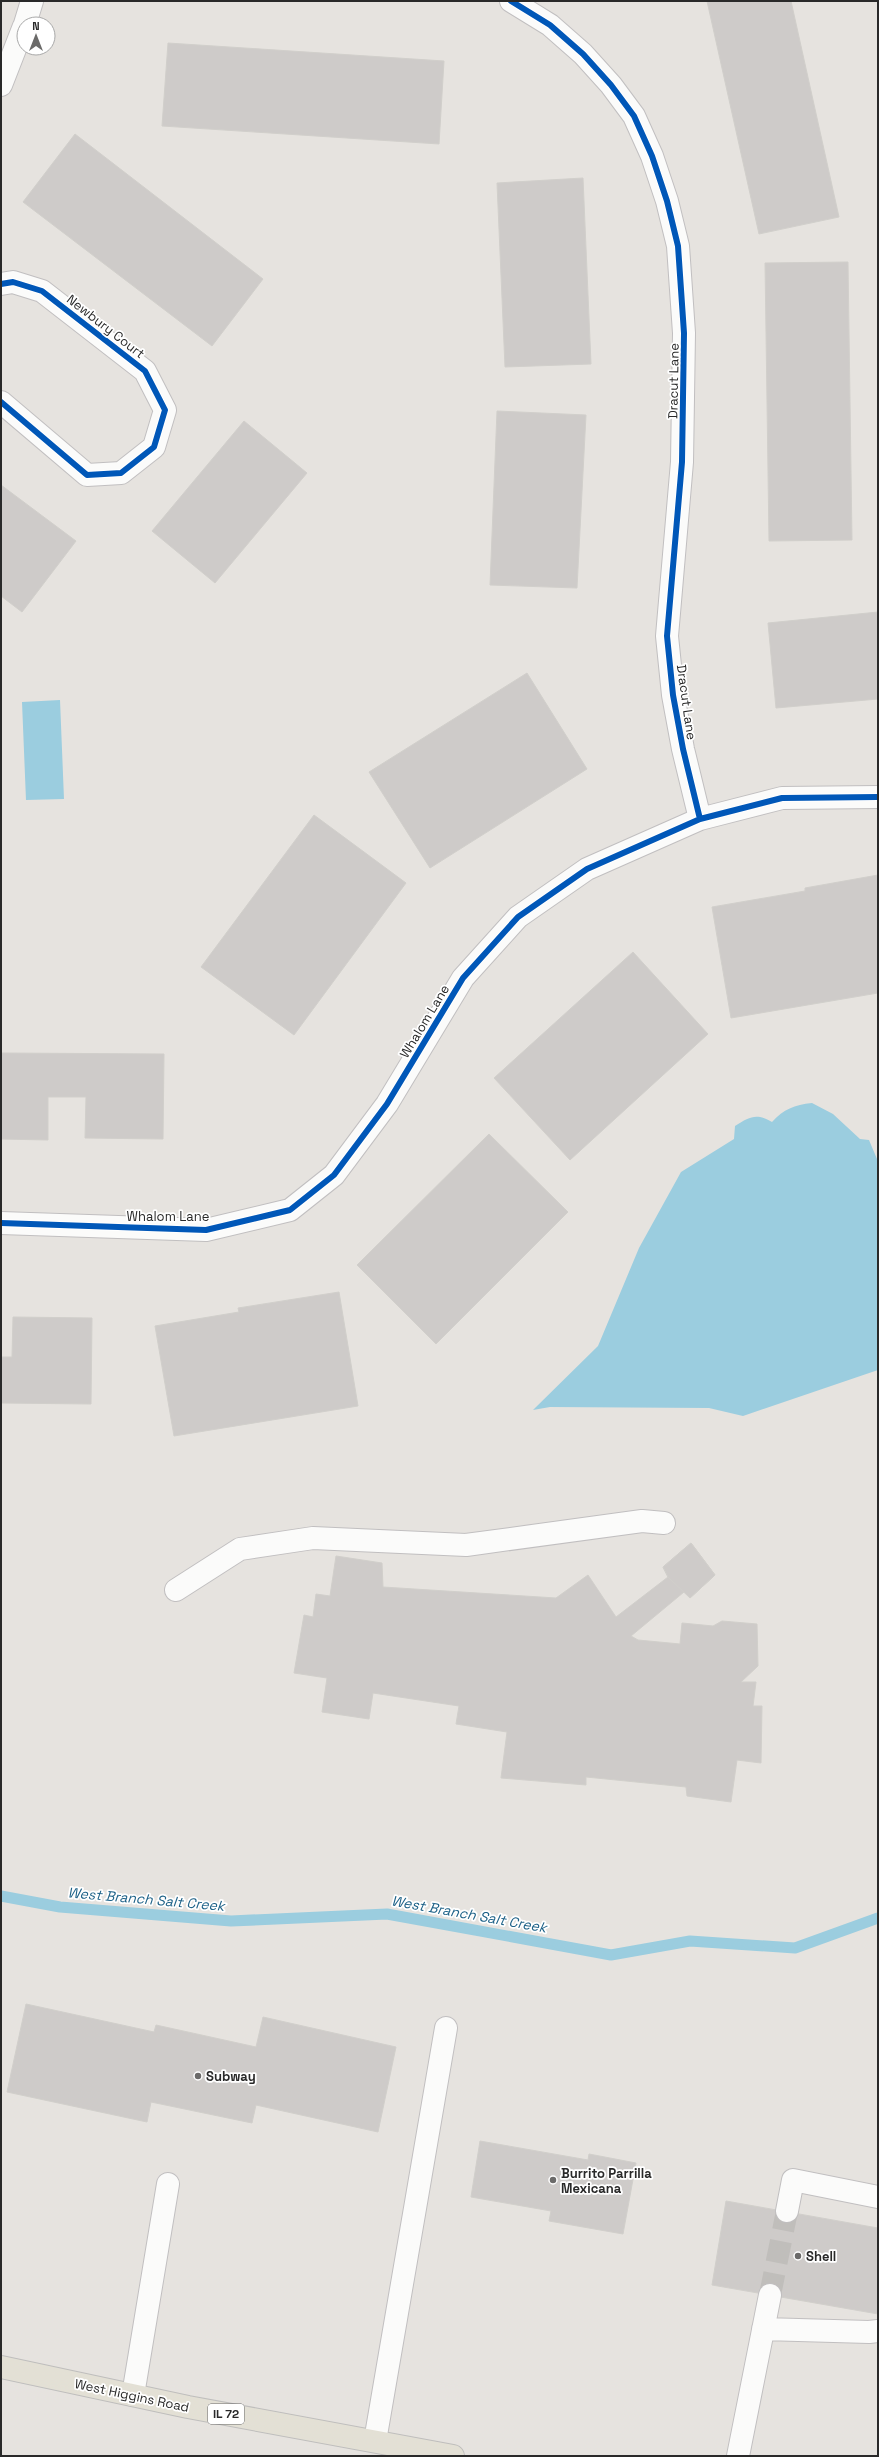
<svg xmlns="http://www.w3.org/2000/svg" width="879" height="2457" font-family="'Space Grotesk',sans-serif">
<style>
.water{fill:#9bcddf}
.lines{fill:none;stroke-linecap:round;stroke-linejoin:round}
.stream{stroke:#9bcddf;stroke-width:11}
.building{fill:#cecbc9;stroke:#d1cfcb}
.minor-tunnel{stroke:#c0bebb;stroke-width:22;stroke-dasharray:22 11;stroke-linecap:butt}
.minor-casing{stroke:#c1bfc0;stroke-width:24}
.major-casing{stroke:#bfbebd;stroke-width:24}
.minor{stroke:#fbfbfa;stroke-width:22}
.major{stroke:#e3e0d5;stroke-width:22}
.cycleway-casing{stroke:#fff;stroke-width:8}
.cycleway{stroke:#0057b8;stroke-width:6}
.poi-dot{fill:#6b6a69;stroke:#fff;stroke-width:1.5}
.labels{text-anchor:middle;stroke-width:3.5;stroke-linejoin:round;paint-order:stroke}
.shield{fill:#fff;stroke:#696969;stroke-width:1}
.shield-label{font-size:12px;font-weight:bold;fill:#292929}
.street-label{font-size:13px;fill:#292929;stroke:#fff}
.poi-label{font-size:13px;font-weight:bold;fill:#292929;stroke:#fff;text-anchor:start}
.water-label{font-size:14px;font-style:italic;fill:#1e6288;stroke:#fff}
</style>
<rect width="100%" height="100%" fill="#e6e3df"/>
<path class="water" d="M60 700 64 799 26 800 22 702Z
M812 1103 833 1114 860 1139 869 1140 877 1159 878 1370 743 1416 709 1408 550 1407 533 1410 598 1346 639 1248 681 1172 734 1139 735 1126C750 1116 757 1113 772 1122 784 1109 794 1105 812 1103Z"/>
<g class="lines">
<path class="stream" d="M1 1896 60 1907 231 1921 387 1914 611 1955 690 1941 795 1948 878 1918"/>
</g>
<path class="building" d="M707 1H791L839 217 759 234Z
M168 43 444 61 439 144 162 126Z
M75 134 263 279 212 346 23 202Z
M583 178 591 364 505 367 497 183Z
M848 262 852 540 769 541 765 263Z
M497 411 586 415 577 588 490 585Z
M244 421 307 473 215 583 152 531Z
M1 485 76 541 22 612 1 596Z
M878 612V699L776 708 768 623Z
M527 673 587 769 430 868 369 772Z
M314 815 406 883 294 1035 201 967Z
M878 875V993L731 1018 712 907 805 891V888Z
M633 952 708 1034 570 1160 494 1078Z
M1 1053 164 1054 163 1139 85 1138 86 1097H48V1140L1 1139Z
M489 1134 568 1212 436 1344 357 1265Z
M339 1292 358 1406 174 1436 155 1326 239 1312 238 1308Z
M13 1317 92 1318 91 1404 1 1403V1357H12Z
M691 1543 715 1575 690 1598 684 1592 631 1636 638 1640 680 1644 682 1623 713 1626 722 1621 757 1624 758 1666 741 1682H756L753 1706H762L761 1763 737 1760 731 1802 687 1796 686 1787 586 1777V1785L501 1778 507 1732 456 1724 459 1706 373 1693 369 1719 322 1712 327 1678 294 1673 304 1615 313 1617 316 1594 330 1596 336 1556 382 1563 383 1587 556 1598 588 1575 616 1617 668 1577 663 1567Z
M691 1543 715 1575 690 1598 668 1577 663 1567Z
M26 2004 154 2032 156 2025 256 2047 263 2017 396 2047 378 2132 256 2105 252 2123 151 2102 147 2122 7 2092Z
M480 2141 588 2160 589 2154 636 2163 623 2234 549 2221 551 2211 471 2197Z
M726 2201 878 2228V2314L712 2285Z"/>
<g class="lines">
<path class="minor-tunnel" d="M770 2295 787 2211"/>
<g class="minor-casing">
<path id="minor" d="M511 1 550 25 583 54 611 85 634 116 652 156 667 201 678 246 684 333 682 462 667 636 673 695 683 749 700 819
M25 24 32 1
M1 85 24 26
M1 284 13 282 42 291 145 371 165 410 154 447 121 473 87 475 1 402
M1 1223 206 1230 290 1210 334 1175 387 1104 463 978 518 917 587 869 700 819 782 798 878 797
M176 1590 240 1549 313 1538 466 1545 642 1521 664 1523
M787 2211 793 2180 878 2197
M763 2329 869 2332 878 2331
M133 2395 168 2184
M375 2441 446 2028
M738 2456 770 2295"/>
</g>
<g class="major-casing">
<path id="major" d="M1 2367 188 2407 453 2456"/>
</g>
<use href="#minor" class="minor"/>
<use href="#major" class="major"/>
<g class="cycleway-casing">
<path id="cycleway" d="M511 1 550 25 583 54 611 85 634 116 652 156 667 201 678 246 684 333 682 462 667 636 673 695 683 749 700 819
M1 284 13 282 42 291 145 371 165 410 154 447 121 473 87 475 1 402
M1 1223 206 1230 290 1210 334 1175 387 1104 463 978 518 917 587 869 700 819 782 798 878 797"/>
</g>
<use href="#cycleway" class="cycleway"/>
</g>
<g class="poi-dot">
<circle cx="198" cy="2076" r="4"/>
<circle cx="553" cy="2180" r="4"/>
<circle cx="798" cy="2256" r="4"/>
</g>
<g class="labels">
<rect class="shield" x="208" y="2404" width="36" height="20" rx="3"/>
<g class="shield-label">
<text x="226" y="2418">IL 72</text>
</g>
<g class="street-label">
<text transform="translate(106 326) rotate(38)" y="5">Newbury Court</text>
<text transform="translate(673 381) rotate(-89)" y="5">Dracut Lane</text>
<text transform="translate(687 702) rotate(82)" y="5">Dracut Lane</text>
<text transform="translate(424 1021) rotate(-59)" y="5">Whalom Lane</text>
<text x="168" y="1221">Whalom Lane</text>
<text transform="translate(132 2395) rotate(12)" y="5">West Higgins Road</text>
</g>
<g class="poi-label">
<text x="206" y="2081">Subway</text>
<text x="561" y="2178">Burrito Parrilla<tspan x="561" dy="15">Mexicana</tspan></text>
<text x="806" y="2261">Shell</text>
</g>
<g class="water-label">
<text transform="translate(146 1899) rotate(5)" y="5">West Branch Salt Creek</text>
<text transform="translate(469 1914) rotate(10)" y="5">West Branch Salt Creek</text>
</g>
</g>
<rect width="879" height="2457" fill="none" stroke="#292929" stroke-width="4"/>
<g transform="translate(36 36)"><circle r="19" fill="#ffffff" stroke="#a9a9a9"/>
<path d="M0-3L7 15L0 10L-7 15Z" fill="#6b6a69"/>
<text y="-6" font-size="11" font-weight="bold" text-anchor="middle" fill="#292929">N</text>
</g>
</svg>
